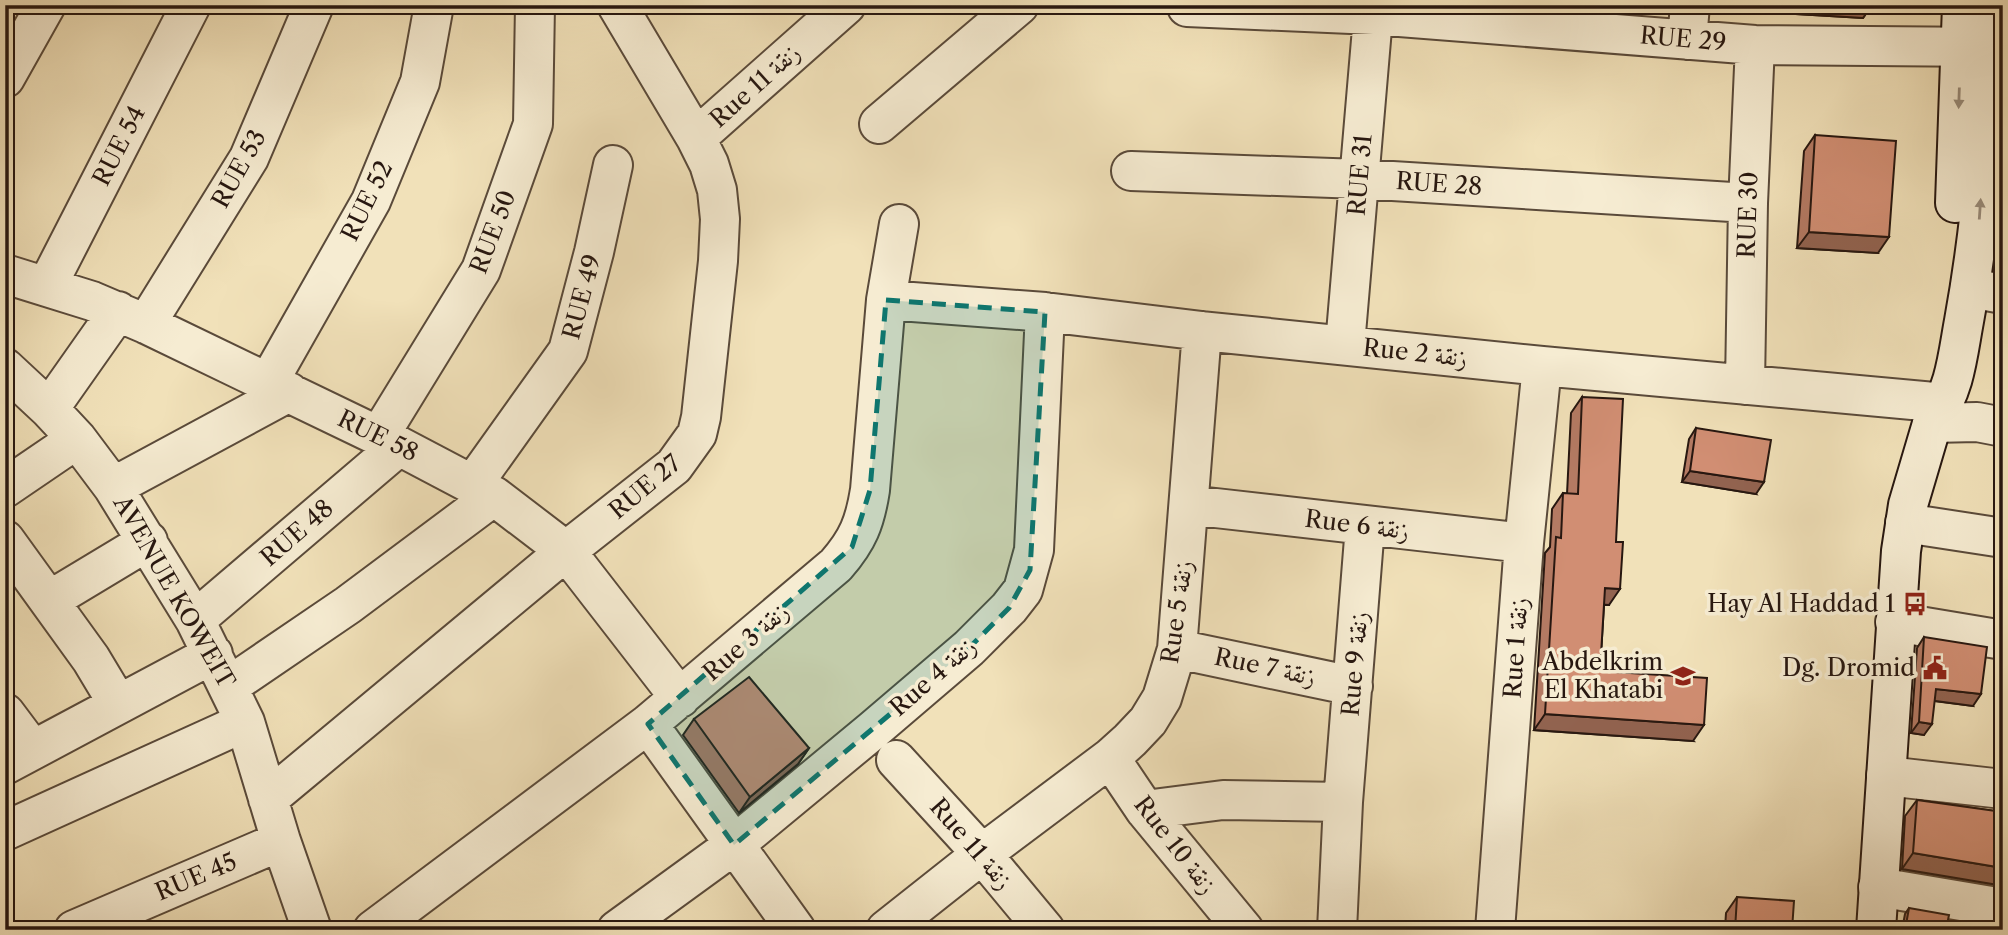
<svg xmlns="http://www.w3.org/2000/svg" width="2008" height="935" font-family="'Libre Caslon Text',Amiri,serif">
<style>
.lines{fill:none;stroke-linecap:round;stroke-linejoin:round}
.street-casing{stroke:#5a4a3a;stroke-width:42}
.secondary-casing{stroke:#271710;stroke-width:42}
.street{stroke:#f6ecd2;stroke-width:38}
.secondary{stroke:#f6ecd2;stroke-width:38}
.wall{fill:#b47a63;stroke:#271710;stroke-width:2}
.shaded-wall{fill:#926350;stroke:#271710;stroke-width:2}
.building{fill:#d18e73;stroke:#271710;stroke-width:2}
.oneway{fill:#998c7b}
.marked{fill:#0f766e;fill-opacity:0.2;stroke:#0f766e;stroke-width:5;stroke-dasharray:14 9;stroke-linejoin:round}
.labels{text-anchor:middle;stroke-width:7;stroke-linejoin:round;paint-order:stroke}
.street-label{font-size:24px;fill:#271710;stroke:#f6ecd2}
.poi-label{font-size:24px;fill:#271710;stroke:#f6ecd2;text-anchor:end}
</style>
<rect width="100%" height="100%" fill="#f1e1b9"/>
<filter id="stains"><feTurbulence type="fractalNoise" baseFrequency=".00286" numOctaves="4"/><feColorMatrix values="0 0 0 0 .2 0 0 0 0 .09 0 0 0 0 .02 0 0 0 .5 -.17"/></filter>
<radialGradient id="worn" r=".72"><stop offset=".6" stop-color="#630" stop-opacity="0"/><stop offset="1" stop-color="#630" stop-opacity=".3"/></radialGradient>
<g class="lines">
<g class="street-casing">
<path id="street" d="M1187 7 1374 15 1755 45 1993 47
M1687 40 1690 5
M5 78 46 5
M879 124 1019 5
M696 138 846 5
M1131 171 1360 179 1748 203
M5 274 92 301 146 324 399 446 494 496 566 551 680 698
M47 286 191 5
M1970 288 2003 294
M886 300 1045 312 1202 331 1542 366 1945 403
M146 324 249 158 314 5
M1345 345 1374 5
M5 368 49 409 77 439 113 487 195 620 245 722 281 841 312 930
M268 383 371 201 420 82 434 5
M1745 385 1748 203 1755 45
M49 409 118 311
M1932 423 1977 422 2003 427
M379 436 481 270 533 124 535 5
M473 484 568 351 594 252 613 165
M113 487 289 392
M5 488 77 439
M1189 505 1524 543
M1905 523 2003 538
M5 540 91 659 118 704
M50 600 148 541
M195 620 399 446
M1895 622 2003 640
M1177 649 1353 686
M229 686 348 605 494 496
M5 713 32 749
M648 724 796 930
M1110 758 1145 810 1244 930
M896 760 982 854 1045 930
M5 765 213 654
M1886 776 2003 789
M268 799 566 551 674 466 697 434 701 417 718 261 720 219 717 190 709 164 696 138 617 5
M1343 802 1365 526
M1145 810 1223 800 1343 802 1337 930
M5 831 245 722
M1878 887 2003 908
M74 930 281 841
M373 930 648 724 836 565C858 540 865 522 870 490L886 300 899 224
M617 930 734 845 873 730 969 648 1009 608 1023 590 1034 550 1045 312
M886 930 982 854 1110 758 1130 740 1148 721 1162 698 1177 649 1202 331
M1495 930 1524 543 1542 366"/>
</g>
<g class="secondary-casing">
<path id="secondary" d="M1955 203 1962 5
M1876 930 1901 551 1908 505 1934 417C1955 391 1958 353 1964 321 1983 217 1990 111 1995 5"/>
</g>
<use href="#street" class="street"/>
<use href="#secondary" class="secondary"/>
</g>
<path class="wall" d="M1798 5H1872L1863 18 1797 14Z
M1815 135 1878 253 1797 248 1804 151Z
M2003 219V272L1994 270 2001 221Z
M1582 397 1609 605H1604L1600 671 1693 741 1534 730 1545 553 1550 547 1552 509 1563 493 1567 494 1571 413Z
M1696 428 1756 494 1682 482 1689 439Z
M1924 637 1973 706 1934 701 1924 735 1911 733 1917 648Z
M694 719 809 748 798 764 739 813 683 735Z
M1917 800 2003 812V878L1998 885 1902 869 1905 816Z
M1737 897 1792 930H1637L1642 922 1725 929 1726 913Z
M1909 908 1946 930H1902L1905 914Z"/>
<path class="shaded-wall" d="M1803 5H1872L1863 18 1797 14Z
M1809 232 1889 237 1878 253 1797 248Z
M2002 259 2003 272 1994 270Z
M1690 471 1764 482 1756 494 1682 482Z
M1605 588 1620 589 1609 605 1594 604Z
M1936 689 1981 694 1973 706 1928 700Z
M1545 714 1704 725 1693 741 1534 730Z
M1919 722 1932 724 1924 735 1911 733Z
M809 748 798 764 739 813 750 797Z
M1913 853 2003 868V878L1998 885 1902 869Z"/>
<path class="building" d="M1815 135 1896 141 1889 237 1809 232Z
M1582 397 1623 399 1616 542H1623L1620 589 1605 588 1600 671 1707 678 1704 725 1545 714 1556 537 1561 538 1563 493 1578 494Z
M1696 428 1771 440 1764 482 1690 471Z
M1924 637 1987 647 1981 694 1936 689 1932 724 1919 722Z
M749 677 809 748 750 797 694 719Z
M1917 800 2003 812V868L1913 853Z
M1737 897 1794 901 1792 930H1735Z
M1909 908 1949 915 1946 930H1905Z
M1642 922 1729 930H1641Z"/>
<defs><path id="oneway-solid" d="M-6-.8H1V-3.2L6.5 0L1 3.2V.8H-6Z" transform="scale(1.75)"/></defs>
<g class="oneway">
<use href="#oneway-solid" transform="translate(1959 98) rotate(92)"/>
<use href="#oneway-solid" transform="translate(1980 209) rotate(-86)"/>
</g>
<path class="marked" d="M886 300 1045 312 1030 570 1009 608 969 648 734 845 648 724 852 547 870 490Z"/>
<defs>
<g id="bus-bare" transform="scale(1.89)"><path d="M-5-6H5V4H4V6H2V4H-2V6H-4V4H-5ZM-3.5-4V0h7V-4ZM-3.5 1.2v1.5H-2V1.2ZM2 1.2v1.5H3.5V1.2Z" fill="#8f2418" stroke="#f6ecd2" stroke-width="2.5" paint-order="stroke"/></g>
<g id="civic-bare" transform="scale(1.89)"><path d="M-.6-6.5H3V-4.5H.6V-3L4-1V1h2V6H-6V1h2V-1L-.6-3ZM-1.2 2.5V6h2.4V2.5Z" fill="#8f2418" stroke="#f6ecd2" stroke-width="2.5" paint-order="stroke"/></g>
<g id="school-bare" transform="scale(1.89)"><path d="M0-5L7-2L0 1L-7-2ZM-4 1L0 2.5L4 1V4Q0 6-4 4Z" fill="#8f2418" stroke="#f6ecd2" stroke-width="2.5" paint-order="stroke"/></g>
</defs>
<g fill-rule="evenodd">
<use href="#bus-bare" x="1915" y="604"/>
<use href="#civic-bare" x="1935" y="668"/>
<use href="#school-bare" x="1683" y="676"/>
</g>
<g class="labels">
<g class="street-label">
<text transform="translate(1683 39) rotate(5)" y="8">RUE 29</text>
<text transform="translate(755 86) rotate(-42)" y="8">Rue 11 زنقة</text>
<text transform="translate(119 146) rotate(-63)" y="8">RUE 54</text>
<text transform="translate(239 169) rotate(-61)" y="8">RUE 53</text>
<text transform="translate(1360 175) rotate(-85)" y="8">RUE 31</text>
<text transform="translate(1439 184) rotate(4)" y="8">RUE 28</text>
<text transform="translate(367 201) rotate(-64)" y="8">RUE 52</text>
<text transform="translate(1748 215) rotate(-88)" y="8">RUE 30</text>
<text transform="translate(493 232) rotate(-69)" y="8">RUE 50</text>
<text transform="translate(582 297) rotate(-75)" y="8">RUE 49</text>
<text transform="translate(1415 353) rotate(6)" y="8">Rue 2 زنقة</text>
<text transform="translate(378 436) rotate(26)" y="8">RUE 58</text>
<text transform="translate(645 487) rotate(-40)" y="8">RUE 27</text>
<text transform="translate(1357 525) rotate(7)" y="8">Rue 6 زنقة</text>
<text transform="translate(297 533) rotate(-41)" y="8">RUE 48</text>
<text transform="translate(174 592) rotate(60)" y="8">AVENUE KOWEIT</text>
<text transform="translate(1177 612) rotate(-82)" y="8">Rue 5 زنقة</text>
<text transform="translate(746 642) rotate(-41)" y="8">Rue 3 زنقة</text>
<text transform="translate(1516 648) rotate(-86)" y="8">Rue 1 زنقة</text>
<text transform="translate(1355 664) rotate(-85)" y="8">Rue 9 زنقة</text>
<text transform="translate(1265 667) rotate(12)" y="8">Rue 7 زنقة</text>
<text transform="translate(933 677) rotate(-41)" y="8">Rue 4 زنقة</text>
<text transform="translate(971 844) rotate(49)" y="8">Rue 11 زنقة</text>
<text transform="translate(1175 845) rotate(52)" y="8">Rue 10 زنقة</text>
<text transform="translate(196 877) rotate(-23)" y="8">RUE 45</text>
</g>
<g class="poi-label">
<text x="1895" y="612">Hay Al Haddad 1</text>
<text x="1663" y="670">Abdelkrim<tspan x="1663" dy="28">El Khatabi</tspan></text>
<text x="1915" y="676">Dg. Dromid</text>
</g>
</g>
<rect width="2008" height="935" fill="none" stroke="#f1e1b9" stroke-width="28"/>
<rect x="7" y="7" width="1994" height="921" fill="none" stroke="#271710" stroke-width="3.5"/>
<rect x="14" y="14" width="1980" height="907" fill="none" stroke="#271710" stroke-width="2"/>
<rect width="100%" height="100%" filter="url(#stains)"/>
<rect width="100%" height="100%" fill="url(#worn)"/>
</svg>
